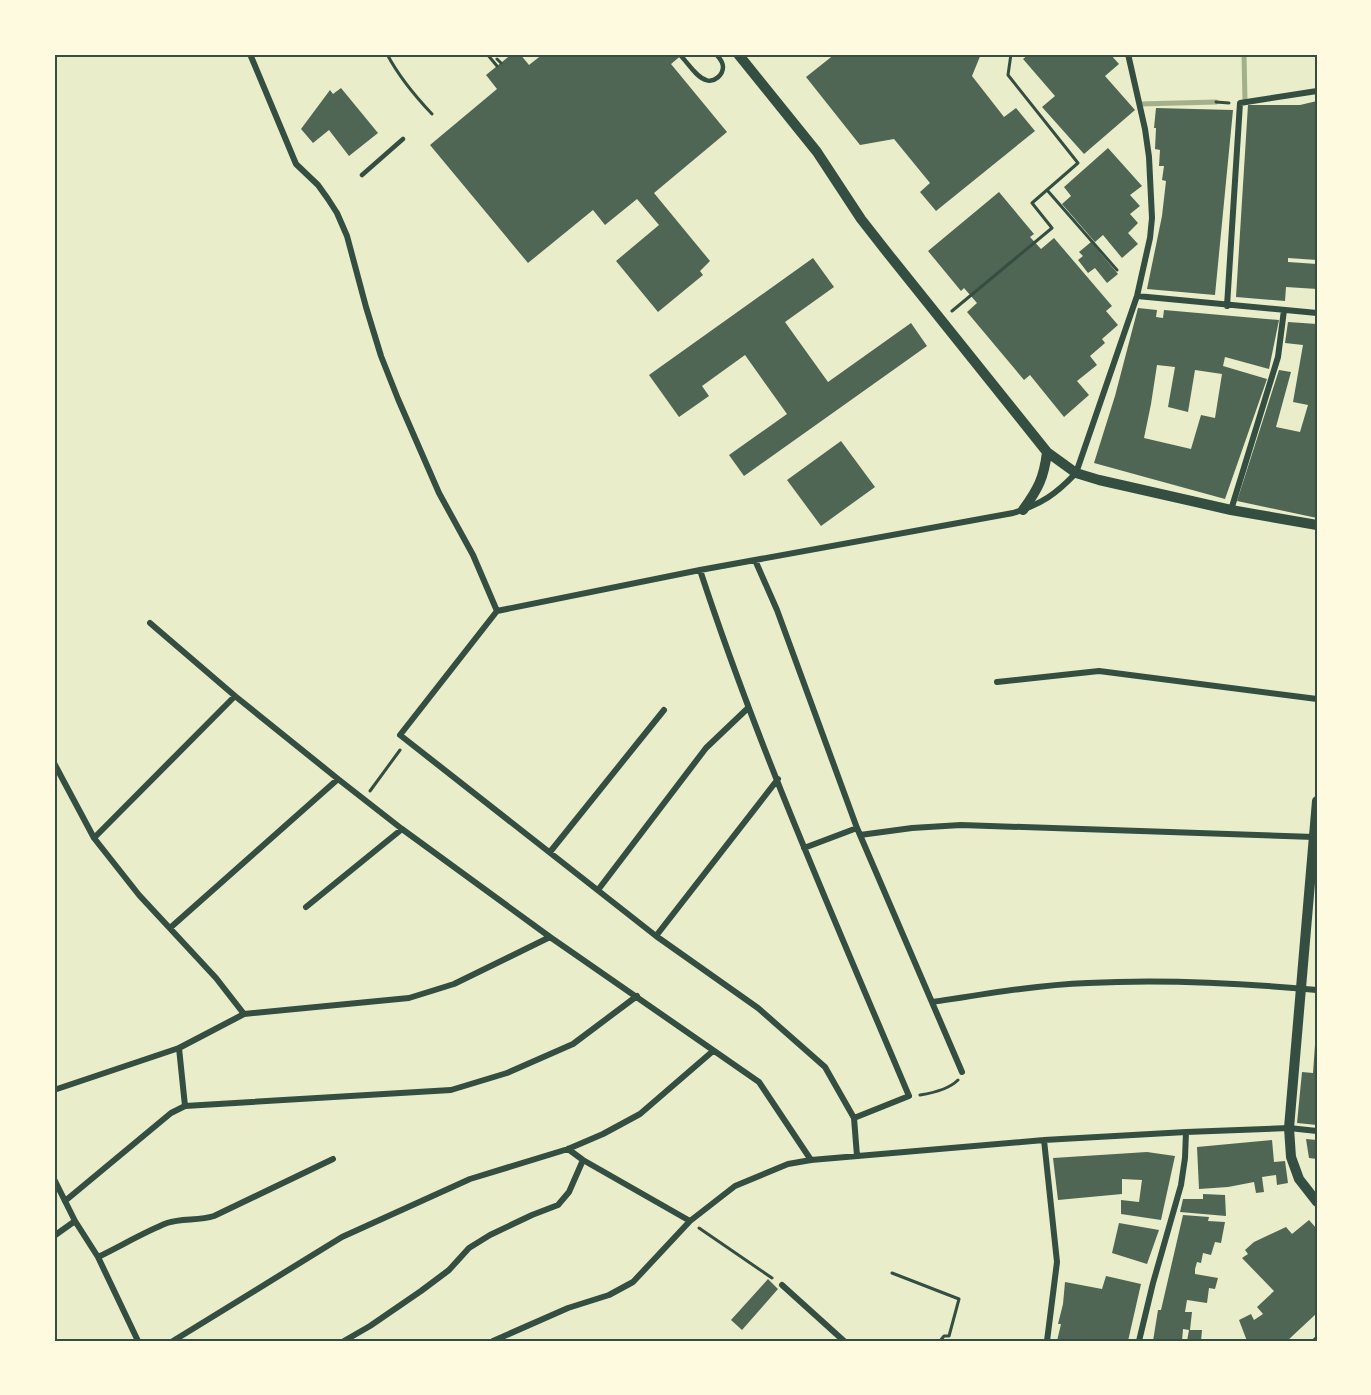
<svg xmlns="http://www.w3.org/2000/svg" width="1371" height="1395" font-family="'IBM Plex Sans',sans-serif">
<style>
.lines{fill:none;stroke-linecap:round;stroke-linejoin:round}
.stream{stroke:#a3b18a;stroke-width:5}
.building{fill:#4f6655;fill-rule:evenodd}
.path{stroke:#344e41;stroke-width:3}
.service{stroke:#344e41;stroke-width:4.5}
.minor{stroke:#344e41;stroke-width:6}
.tertiary{stroke:#344e41;stroke-width:10}
.neatline{fill:none;stroke:#344e41;stroke-width:2}
</style>
<rect width="100%" height="100%" fill="#e9edc9"/>
<g class="lines">
<path class="stream" d="M1244 54 1245 102
M1140 104 1216 102"/>
</g>
<path class="building" d="M512 54H520L529 65 543 54H683L671 64 727 132 654 193 710 261 700 271 703 275 658 312 616 261 659 225 637 199 605 225 593 210 528 263 430 145 497 89 486 75Z
M835 54H981L972 76 1004 117 1016 108 1035 131 936 211 920 192 930 183 894 139 860 145 806 77Z
M1029 54H1110L1119 64 1105 76 1135 110 1084 154 1042 107 1055 96 1023 59Z
M341 88 378 133 349 156 329 130 313 143 301 129 330 90 333 94Z
M1317 101V260L1288 258V262L1317 264V289L1286 287 1285 301 1236 297 1248 105H1300Z
M1156 108 1233 110 1215 295 1147 289 1162 216 1166 181 1162 180 1164 166H1159L1160 150 1155 149 1156 128H1154Z
M1108 148 1142 186 1130 195 1140 206 1130 214 1138 223 1128 233 1138 244 1122 258 1103 235 1095 242 1062 204 1071 196 1064 187Z
M999 192 1034 234 1030 237 1041 249 1054 238 1112 306 1106 311 1118 325 1102 339 1105 343 1090 356 1097 365 1077 381 1089 395 1064 417 1030 375 1024 380 967 312 977 303 964 288 961 291 928 251Z
M1091 242 1118 274 1107 283 1095 268 1088 273 1078 260 1083 256 1079 252Z
M813 258 834 287 785 322 828 382 911 323 927 346 744 476 729 455 787 414 745 355 702 386 709 396 679 417 649 375Z
M1138 308 1157 310 1156 317 1163 318 1164 310 1279 320 1269 369 1225 357 1223 366 1267 379 1225 499 1094 463 1115 396ZM1157 365 1175 367 1168 407 1188 412 1195 370 1222 374 1215 418 1201 415 1191 449 1144 438 1151 404Z
M1288 322 1317 324V518L1237 501 1279 370 1291 372 1276 427 1300 432 1308 405 1293 402 1303 345 1285 343Z
M841 441 875 487 821 526 787 480Z
M1315 1045H1317V1125L1297 1123 1302 1072 1313 1073Z
M1306 1139 1317 1140V1159L1309 1158Z
M1272 1140 1274 1162 1285 1161 1288 1183 1277 1185 1276 1175 1262 1177 1264 1192 1256 1193 1254 1182 1228 1187 1199 1189 1197 1147Z
M1147 1152 1175 1156 1161 1220 1121 1214V1200L1139 1202 1142 1180 1122 1179V1194L1058 1200 1053 1158Z
M1203 1194 1225 1195 1226 1216 1180 1212 1183 1199H1203Z
M1183 1215 1209 1217 1208 1221 1225 1222 1221 1243 1215 1242 1211 1255 1203 1253 1201 1263 1197 1262 1195 1269V1274L1218 1278 1215 1289 1209 1288 1207 1303 1187 1300 1185 1312H1192L1190 1330H1202L1201 1341H1187L1189 1330 1183 1329 1182 1341H1153L1158 1310H1161Z
M1309 1220 1317 1229V1313L1287 1341H1247L1239 1320 1251 1314 1254 1320 1263 1314 1257 1307 1274 1291 1242 1258 1248 1254 1245 1250 1254 1242 1286 1227 1292 1234Z
M1119 1223 1159 1230 1147 1264 1112 1253Z
M1106 1276 1141 1284 1128 1341H1057L1061 1324H1058L1063 1304 1065 1282 1102 1289Z
M768 1279 778 1289 742 1330 731 1320Z"/>
<g class="lines">
<path class="path" d="M387 54C399 77 414 95 432 114
M487 54 497 66
M497 59 501 63
M1216 102 1229 103
M1047 190 1117 270
M952 311 1052 228 1032 203 1078 163 1008 75 1011 54
M370 791 400 750
M920 1095C933 1093 949 1089 958 1080
M699 1228 772 1278
M892 1273 959 1299 949 1336H944L940 1341"/>
<path class="service" d="M681 56C688 63 696 77 706 80 714 83 723 75 723 67 723 61 719 58 716 54
M362 175 403 139"/>
<path class="minor" d="M250 54 296 164 318 185 328 199 337 213 347 236 366 307 381 356 398 399 439 493 473 555 497 611
M1137 296 1317 313
M1227 306 1240 103 1317 91
M1231 510 1278 357 1284 310
M755 560 777 610 857 828 962 1072
M700 570C759 750 836 923 909 1096L854 1118
M497 611 700 570 1013 513C1042 504 1056 494 1076 473L1137 296 1150 238 1152 218 1149 157 1145 129 1128 54
M497 611 400 735 656 936 758 1008 825 1067 854 1118 857 1156
M150 623 235 696 338 779 402 829 550 937 759 1082 811 1160
M997 682 1099 671 1317 699
M54 763 94 838 139 895 216 978 244 1014
M860 835 912 828 961 825 1314 837
M94 838 235 696
M804 848 857 828
M550 852 664 710
M598 890 706 748 748 708
M306 907 402 829
M170 928 338 779
M656 936 778 779
M933 1002C984 994 1036 985 1088 983 1165 979 1241 983 1317 990
M179 1048 185 1106
M54 1090 179 1048 244 1014 409 998 454 984 550 937
M1044 1140 1057 1262 1047 1341
M568 1149 583 1160 690 1221
M54 1179 75 1221 98 1257 138 1341
M65 1201 171 1113 185 1106 451 1090 507 1073 573 1044 637 996
M54 1236 75 1221
M98 1257C121 1246 144 1232 167 1223 182 1218 199 1221 214 1216L333 1159
M782 1285 844 1341
M173 1341 342 1237 470 1179 568 1149 603 1134 640 1114 713 1051
M344 1341 370 1326 421 1291 449 1270 469 1248 490 1235 532 1215 558 1205 569 1192 583 1160
M493 1341 568 1308 609 1295 633 1282 690 1221 735 1186 788 1164 811 1160 1044 1140 1186 1132 1289 1128 1317 1131
M1139 1341 1153 1283 1181 1185 1185 1158 1186 1132
M1315 1341 1317 1339"/>
<path class="tertiary" d="M738 54 817 152 861 219 890 256 1047 452 1076 473 1099 480 1231 510 1317 525
M1023 510C1038 489 1044 478 1047 452
M1317 801 1289 1128 1291 1157 1299 1179 1317 1202"/>
</g>
<rect width="1371" height="1395" fill="none" stroke="#fefae0" stroke-width="111"/>
<rect x="56" y="56" width="1260" height="1284" class="neatline"/>
</svg>
